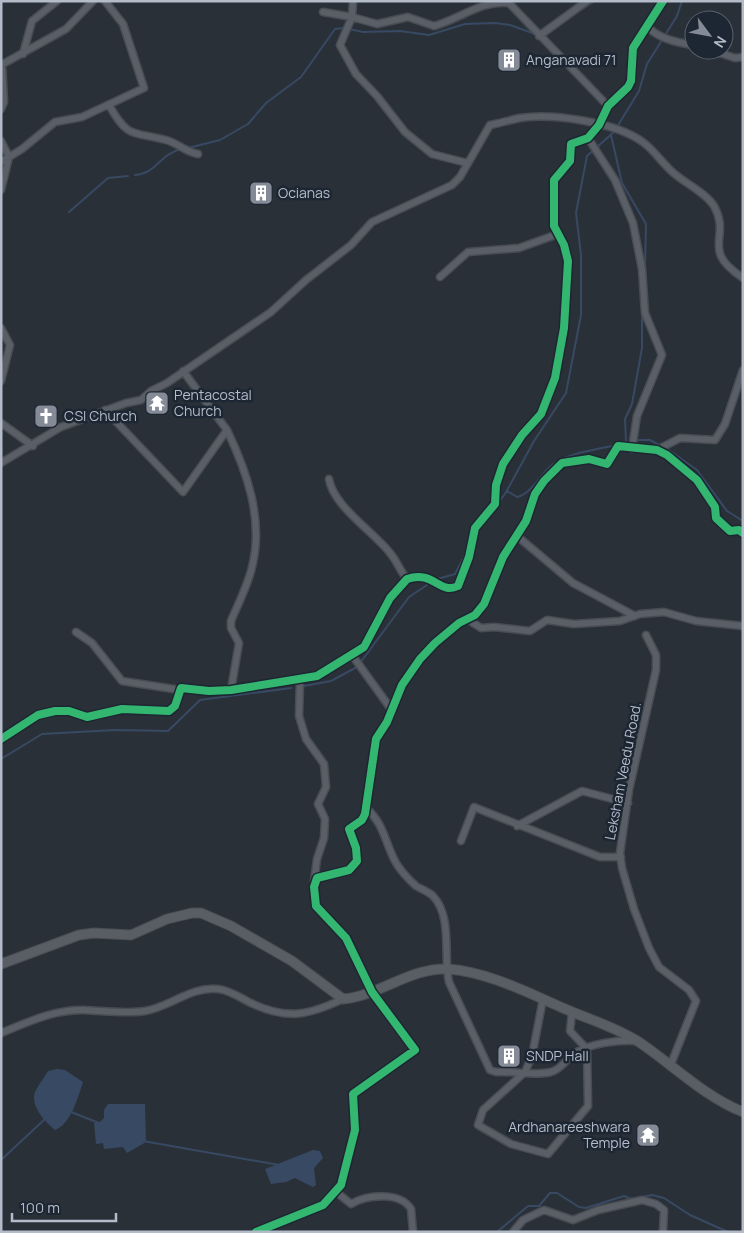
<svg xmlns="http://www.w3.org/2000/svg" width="744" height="1233" font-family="Manrope,sans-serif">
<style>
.water{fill:#384963}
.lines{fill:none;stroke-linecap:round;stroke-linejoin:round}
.stream{stroke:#384963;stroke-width:2}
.street-casing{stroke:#484c53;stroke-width:9}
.secondary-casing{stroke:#484c53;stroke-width:11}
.street{stroke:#5a5e66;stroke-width:6}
.secondary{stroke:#595d64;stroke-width:9}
.cycleway-casing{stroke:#1d2633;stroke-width:11}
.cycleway{stroke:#33b770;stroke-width:8}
.labels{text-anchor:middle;stroke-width:5;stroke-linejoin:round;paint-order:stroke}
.poi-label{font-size:14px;fill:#b4bcc9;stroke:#1d2633;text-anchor:start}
.street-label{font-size:14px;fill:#b4bcc9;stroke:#1d2633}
</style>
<rect width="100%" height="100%" fill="#2a3038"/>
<path class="water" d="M57 1069 65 1070 83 1082C78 1097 71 1124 55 1130 45 1122 30 1106 35 1092 38 1085 44 1078 48 1071Z
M108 1104H145L146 1142 127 1153 123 1147 104 1149 103 1143 96 1144 94 1123 100 1122 104 1118V1110Z
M313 1150 320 1151 323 1158 314 1168 316 1185 313 1187 295 1178 286 1182 271 1184 265 1169Z"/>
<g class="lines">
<path class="stream" d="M576 13 595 1
M349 29 363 32 400 31 429 35 465 24 495 23 510 25 535 34
M699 50 711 53
M617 127 639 91 647 64 677 16 682 1
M611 135 622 183 646 224 645 270
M188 148 220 140 248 124 266 103 301 77 335 29 344 28
M135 175C158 173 158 155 181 149
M69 212 108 178 128 176
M635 440H650L661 446
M626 442 625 419 632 404 642 348V307
M666 448 697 470 727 511 743 521
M507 491 517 497C532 493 540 475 552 465 570 452 595 450 616 445
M497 504 505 494 534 441 566 393 581 315V255L576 213 587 156 615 131
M434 580 455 574 468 549
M360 663 409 597 430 583
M304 686 331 681 357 667
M1 759 42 734 115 730 168 731 200 700 291 688
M71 1112 99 1123
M143 1141 279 1165
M1 1160 45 1119
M497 1232 528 1206H539L550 1193H557L579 1207 586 1208 624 1196 631 1199 652 1195 664 1198 690 1215 728 1232"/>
<g class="street-casing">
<path id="street" d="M353 1 352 17 377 24 408 17 434 26C460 19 481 0 508 3
M507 1 608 106
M323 12 352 17 340 45 356 74 377 96 405 132 432 154 467 163
M647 26C658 39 678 43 694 45
M539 36 587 1
M711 50 735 58 743 57
M23 54 32 21 57 1
M1 65 66 29 93 1
M109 105C128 139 132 131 166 140 178 143 185 152 198 154
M1 109 4 102 2 64
M588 138 615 180 633 223 642 269 645 313 662 355 637 416 632 449
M1 141 9 157 1 190
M1 162 22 149 55 122 82 117 144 88 123 24 105 1
M440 277 468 252 519 248 558 234
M1 328 10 345 1 381
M105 410 183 492 227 430 183 371
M1 423 33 446
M227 430C247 472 264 520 252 567 248 585 238 604 231 621V628L239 643 231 690
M657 450 680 438 715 440 725 424 743 370
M1 463 61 427 126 403 141 400 151 391 167 383 271 312 306 280 351 245 372 222 452 185 460 177 490 125C500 123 510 120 520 118 552 113 617 122 644 143 656 152 664 166 676 175 687 184 707 194 714 206 732 238 699 249 743 278
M329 479C333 506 374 532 390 553 397 561 400 571 407 579
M517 536 573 583 635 616
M467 619 481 628 494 627 530 631 547 620 574 624 620 621 640 614 664 612 696 621 743 626
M76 632 92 643 122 681 180 690
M646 635 656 655V670L629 790 620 853 622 868 634 909 649 948 659 967 689 990 696 1001 671 1064
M352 655 391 709
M300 681 299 716 306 739 324 764 326 787 318 804 325 819 324 838 317 859 314 882
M1 739 38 715 55 711H69L87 717 122 709 169 711 175 706 181 688 209 691 231 690 317 676 364 647 390 598 407 579C434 570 439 595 458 586L469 557 475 528 495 504 496 485 503 464 522 435 541 414 555 378 564 328 568 261 564 245 554 226V180L570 161 571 144 588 138 599 125 608 106 628 87 631 81 633 48 663 1
M367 809C383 823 385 841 394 859 398 868 409 880 416 886 421 889 429 892 433 896 453 917 443 957 449 982L490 1070 496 1072C513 1071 534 1076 551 1072 562 1069 566 1059 575 1053 591 1043 618 1040 636 1041
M517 826 582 791 628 803
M461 841 474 807 600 857H621
M543 999 532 1056 525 1072 483 1110 478 1125 511 1144 548 1154 588 1106 587 1049 570 1031 572 1012
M1 1033C28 1022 55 1009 85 1010 105 1011 126 1014 145 1011 170 1007 191 986 218 989 230 990 242 999 253 1004 288 1020 309 1015 343 999
M335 1191 351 1204C367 1195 400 1191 411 1209L413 1232
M256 1232 323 1205 341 1185 355 1130 353 1094 415 1050 372 992 346 938 316 906 314 887 317 878 349 870 357 861 356 848 349 829 362 820 365 814 376 739 387 722 402 685 420 659 435 643 459 623 475 615 484 604 503 557 526 521 535 494 544 481 562 463 589 459 607 464 618 446 657 450 667 455 697 480 715 507 716 518 730 531 739 530 743 533
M513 1232 523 1220 544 1210 573 1220 598 1210 642 1200 656 1204 664 1210 663 1232"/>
</g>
<g class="secondary-casing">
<path id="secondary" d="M1 964 79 935 94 933 131 935 167 919 192 913H201L231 926 292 961 343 999C379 996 411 967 448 969 490 972 532 995 570 1011 594 1021 617 1028 639 1042 673 1065 705 1097 743 1112"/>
</g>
<use href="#street" class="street"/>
<use href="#secondary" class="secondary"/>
<g class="cycleway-casing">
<path id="cycleway" d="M1 739 38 715 55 711H69L87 717 122 709 169 711 175 706 181 688 209 691 231 690 317 676 364 647 390 598 407 579C434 570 439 595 458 586L469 557 475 528 495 504 496 485 503 464 522 435 541 414 555 378 564 328 568 261 564 245 554 226V180L570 161 571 144 588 138 599 125 608 106 628 87 631 81 633 48 663 1
M256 1232 323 1205 341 1185 355 1130 353 1094 415 1050 372 992 346 938 316 906 314 887 317 878 349 870 357 861 356 848 349 829 362 820 365 814 376 739 387 722 402 685 420 659 435 643 459 623 475 615 484 604 503 557 526 521 535 494 544 481 562 463 589 459 607 464 618 446 657 450 667 455 697 480 715 507 716 518 730 531 739 530 743 533"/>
</g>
<use href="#cycleway" class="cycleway"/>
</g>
<defs>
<g id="building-square" transform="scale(1.25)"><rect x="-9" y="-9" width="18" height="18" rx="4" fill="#848b96" stroke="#1d2633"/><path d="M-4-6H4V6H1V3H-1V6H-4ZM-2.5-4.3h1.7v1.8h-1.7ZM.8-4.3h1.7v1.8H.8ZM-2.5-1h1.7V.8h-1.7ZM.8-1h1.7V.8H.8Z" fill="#fff"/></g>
<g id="temple-square" transform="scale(1.25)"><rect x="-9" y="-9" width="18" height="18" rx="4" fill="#848b96" stroke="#1d2633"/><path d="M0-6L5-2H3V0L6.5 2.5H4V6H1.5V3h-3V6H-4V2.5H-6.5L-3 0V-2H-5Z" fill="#fff"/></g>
<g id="church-square" transform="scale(1.25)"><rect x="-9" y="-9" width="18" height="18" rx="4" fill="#848b96" stroke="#1d2633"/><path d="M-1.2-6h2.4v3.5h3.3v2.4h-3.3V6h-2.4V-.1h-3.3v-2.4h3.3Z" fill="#fff"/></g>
</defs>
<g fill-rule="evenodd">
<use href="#building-square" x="509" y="60"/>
<use href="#building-square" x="261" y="193"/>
<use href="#temple-square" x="157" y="403"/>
<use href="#church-square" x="46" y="416"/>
<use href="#building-square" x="509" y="1056"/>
<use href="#temple-square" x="648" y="1135"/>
</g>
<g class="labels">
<g class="poi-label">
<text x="526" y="65">Anganavadi 71</text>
<text x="278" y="198">Ocianas</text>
<text x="174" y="400">Pentacostal<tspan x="174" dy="16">Church</tspan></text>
<text x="64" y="421">CSI Church</text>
<text x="526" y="1061">SNDP Hall</text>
<text x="630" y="1132" text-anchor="end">Ardhanareeshwara<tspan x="630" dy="16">Temple</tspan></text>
</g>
<g class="street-label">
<text transform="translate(623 771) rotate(-79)" y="5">Leksham Veedu Road.</text>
</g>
</g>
<rect width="744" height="1233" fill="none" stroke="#b4bcc9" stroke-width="5"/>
<g transform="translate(709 35) rotate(122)"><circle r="24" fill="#1d2633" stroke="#59626f"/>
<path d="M0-4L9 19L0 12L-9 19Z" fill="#848b96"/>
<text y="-8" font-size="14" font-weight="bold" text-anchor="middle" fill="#b4bcc9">N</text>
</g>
<path d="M12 1213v8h104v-8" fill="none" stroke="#b4bcc9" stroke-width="2.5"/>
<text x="20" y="1213" font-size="15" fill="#b4bcc9" stroke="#1d2633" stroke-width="4" paint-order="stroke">100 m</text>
</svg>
